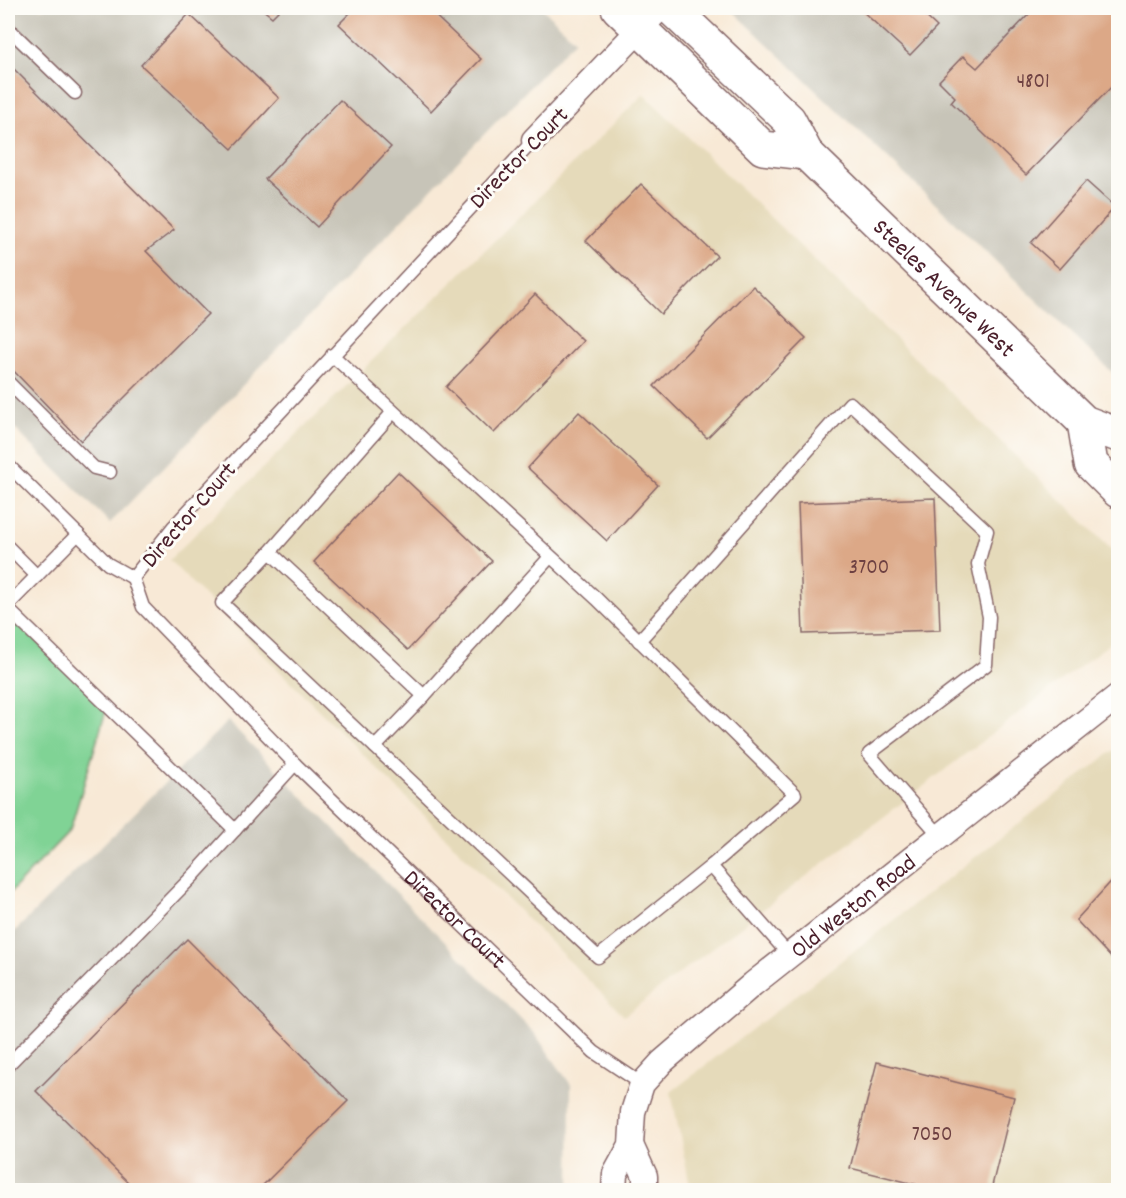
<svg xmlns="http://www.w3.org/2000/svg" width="1126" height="1198" font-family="Dekko,sans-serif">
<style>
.built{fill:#e5daba}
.industrial{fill:#c7c4b8}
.green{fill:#80d395;stroke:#657960;stroke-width:1.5}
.building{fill:#dca887}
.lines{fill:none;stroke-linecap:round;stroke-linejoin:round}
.lane-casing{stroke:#876667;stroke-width:15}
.street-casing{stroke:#876667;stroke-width:27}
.secondary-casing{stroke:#876667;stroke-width:36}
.lane{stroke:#fff;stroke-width:12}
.street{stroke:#fff;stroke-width:24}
.secondary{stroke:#fff;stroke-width:33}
.labels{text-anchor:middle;stroke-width:6;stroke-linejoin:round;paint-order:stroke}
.number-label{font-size:21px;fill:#6e4142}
.street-label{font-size:24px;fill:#4a1f2b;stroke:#fdfcf7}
</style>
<rect width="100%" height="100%" fill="#fdfcf7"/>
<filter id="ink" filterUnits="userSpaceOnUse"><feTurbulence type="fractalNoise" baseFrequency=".0167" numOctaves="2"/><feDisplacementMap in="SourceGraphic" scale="12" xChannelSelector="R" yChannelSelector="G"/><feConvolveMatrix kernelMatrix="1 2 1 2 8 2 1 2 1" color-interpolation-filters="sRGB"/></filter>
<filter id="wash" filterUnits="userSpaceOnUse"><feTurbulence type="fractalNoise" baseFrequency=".008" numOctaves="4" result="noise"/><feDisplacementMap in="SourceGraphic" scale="24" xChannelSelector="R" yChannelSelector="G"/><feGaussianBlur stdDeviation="1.35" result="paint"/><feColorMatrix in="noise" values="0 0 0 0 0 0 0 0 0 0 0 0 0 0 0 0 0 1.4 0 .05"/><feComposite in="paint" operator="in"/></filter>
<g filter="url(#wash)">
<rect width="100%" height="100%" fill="#f8e9d6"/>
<path class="built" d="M644 94 1118 556V637L624 1016 169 560Z
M1118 747V1190H691L671 1092Z"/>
<path class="industrial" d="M8 8H542L575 40 110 523 8 422Z
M730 8H1118V378Z
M228 721 535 1034 571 1085 570 1190H8V938Z"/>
<path class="green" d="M8 614 108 704 70 830 8 895Z"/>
<g id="blocks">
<path class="building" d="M261 8H281L272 17Z
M355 8H427L481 59 431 111 339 24Z
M859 8H925L921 12 937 27 910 55Z
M1035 8H1118V80L1026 175 951 102 955 97 939 81 963 56 977 68Z
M189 14 279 98 232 149 141 65Z
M8 63 174 230 146 251 208 314 81 441 8 365Z
M340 100 391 147 317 227 265 179Z
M1086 181 1115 207 1060 269 1031 243Z
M641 184 717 256 661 314 586 241Z
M753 286 806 338 707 438 654 386Z
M535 294 583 341 494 433 446 387Z
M579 412 658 485 607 541 528 468Z
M398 472 492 561 408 650 314 562Z
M935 498 940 630 803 634 798 503Z
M1118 874V965L1076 920Z
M187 939 348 1101 258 1190H136L36 1091Z
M877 1062 1014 1097 991 1190H938L850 1168Z"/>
</g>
</g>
<g filter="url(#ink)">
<use href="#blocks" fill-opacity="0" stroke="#876667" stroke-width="1.5"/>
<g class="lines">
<g class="lane-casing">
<g id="lane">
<path d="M8 28 75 93"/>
<path id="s1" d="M534 140 174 526 133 578 143 607 295 764 594 1052 642 1084"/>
<path d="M332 355 597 599 795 794 711 866 789 955"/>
<path d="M8 382 94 468 110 472"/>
<path d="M393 412 270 552 424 696 550 557"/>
<path d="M8 465 108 564 133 578"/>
<path d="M8 547 37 576"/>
<path d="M270 552 222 603 598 957 711 866"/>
<path d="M8 605 78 534"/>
<path d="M8 609 235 830"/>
<path d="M639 641 850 403 987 531 978 564 989 617 986 665 869 754 941 837"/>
<path d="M375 747 424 696"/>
<path d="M8 1065 193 876 295 764"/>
</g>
</g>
<g class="street-casing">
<g id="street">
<path d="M534 140 660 8"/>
<path d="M631 1145 645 1176V1190"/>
<path id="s2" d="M614 1190 615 1174 631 1145 633 1112 642 1084 662 1062 753 984 1118 696"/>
</g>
</g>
<g class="secondary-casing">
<g id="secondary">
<path d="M618 8 763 148 806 153"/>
<path id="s3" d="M671 8 789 120 806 153 1084 422 1118 435"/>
<path d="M1084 422 1091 464 1118 491"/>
</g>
</g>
<use href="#lane" class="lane"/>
<use href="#street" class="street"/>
<use href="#secondary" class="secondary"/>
</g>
</g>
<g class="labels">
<g class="number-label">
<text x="1033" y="87">4801</text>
<text x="869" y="573">3700</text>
<text x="932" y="1140">7050</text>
</g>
<g class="street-label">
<text transform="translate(518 157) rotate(-46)" y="8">Director Court</text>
<text dy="8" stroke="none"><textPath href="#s3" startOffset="393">Steeles Avenue West</textPath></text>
<text transform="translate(188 514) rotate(-49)" y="8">Director Court</text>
<text dy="8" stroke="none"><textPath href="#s2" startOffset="388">Old Weston Road</textPath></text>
<text dy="8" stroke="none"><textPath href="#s1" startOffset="1066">Director Court</textPath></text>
</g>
</g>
<rect width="1126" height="1198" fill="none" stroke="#fdfcf7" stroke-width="30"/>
</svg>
